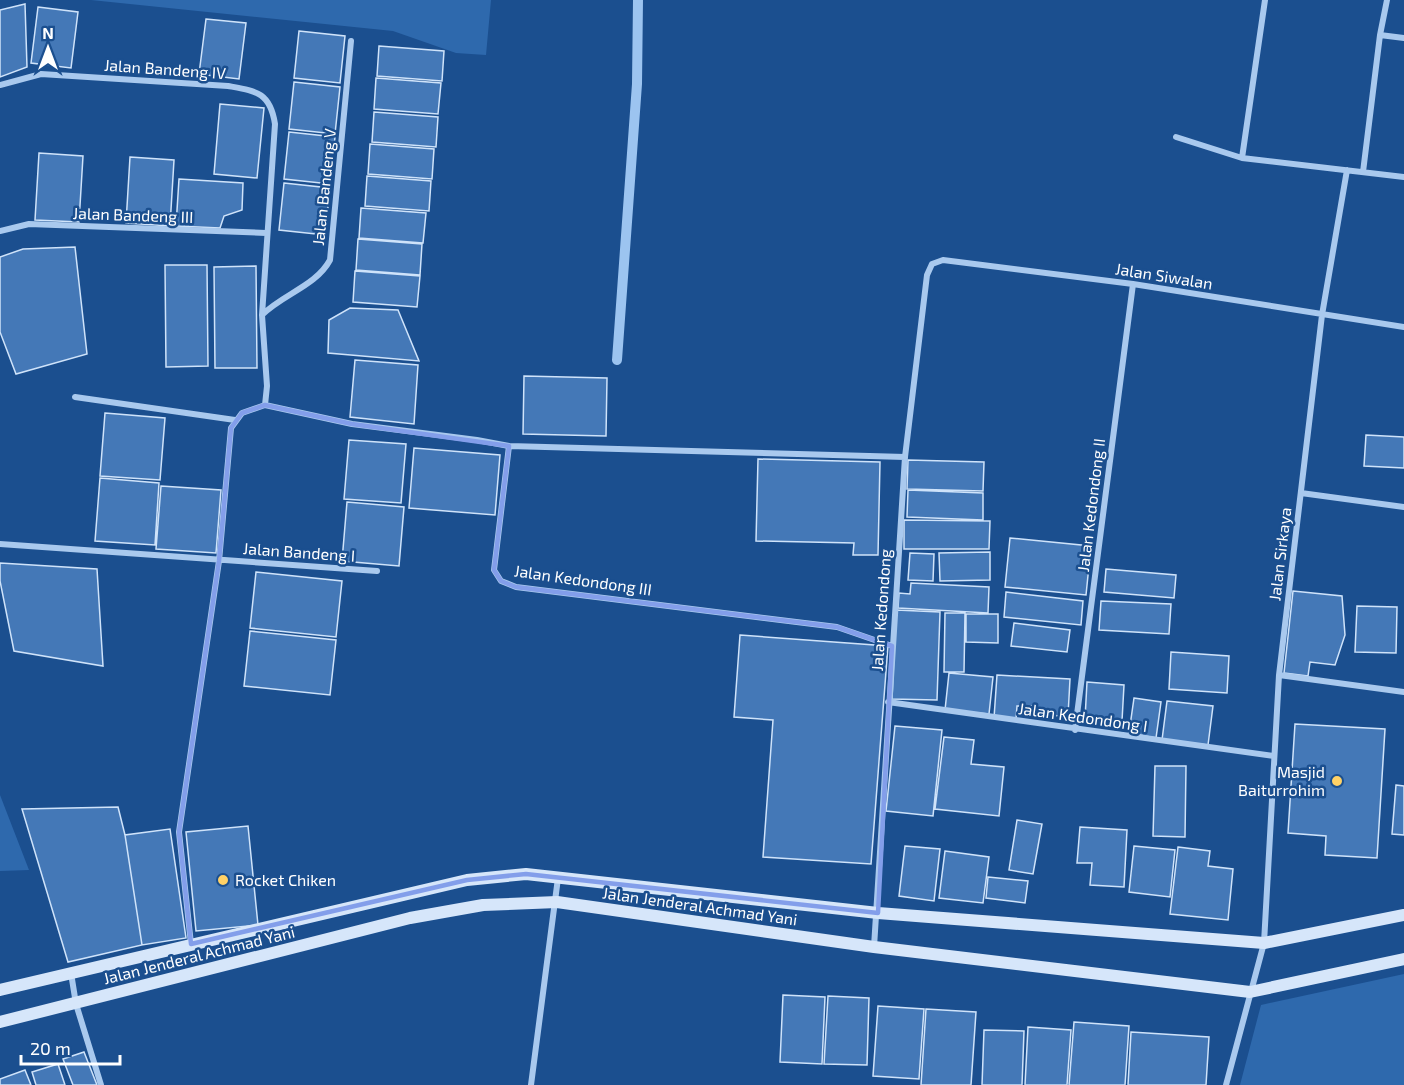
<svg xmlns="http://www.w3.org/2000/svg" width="1404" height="1085" font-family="'Exo 2',sans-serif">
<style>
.green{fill:#2e69ad}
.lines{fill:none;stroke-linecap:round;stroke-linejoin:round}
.stream{stroke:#9cc4f0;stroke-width:10}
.building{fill:#4478b7;stroke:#cfe3fa;stroke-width:1.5}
.street{stroke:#a9c9ee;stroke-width:6}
.secondary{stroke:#d6e6fa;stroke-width:12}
.marked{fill:none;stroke:#839eea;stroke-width:4.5;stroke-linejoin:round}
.poi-dot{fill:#ffd166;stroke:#1b4f8f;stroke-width:2}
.labels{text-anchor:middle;stroke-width:5;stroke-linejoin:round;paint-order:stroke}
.street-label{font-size:16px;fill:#fff;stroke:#1b4f8f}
.poi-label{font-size:16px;fill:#fff;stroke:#1b4f8f;text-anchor:end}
</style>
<rect width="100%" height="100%" fill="#1b4f8f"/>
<path class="green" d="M91 0H491L486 55 456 53 393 31Z
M0 795 29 870 0 871Z
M1404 974V1085H1240L1261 1005Z"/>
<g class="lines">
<path class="stream" d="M617 360 637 84 638 0"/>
</g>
<path class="building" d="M25 4 27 67 0 77V10Z
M38 7 78 12 71 68 31 63Z
M206 19 246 23 239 79 199 74Z
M299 31 345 36 340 83 294 78Z
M379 46 444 51 442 81 377 76Z
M376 78 441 83 438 114 374 109Z
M294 82 340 87 335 134 289 129Z
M220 104 264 108 257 178 214 174Z
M374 112 438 117 436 147 372 142Z
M289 132 335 137 330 184 284 179Z
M370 144 434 149 432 179 368 174Z
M39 153 83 156 79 222 35 220Z
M130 157 174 160 170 226 126 223Z
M367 176 431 181 429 211 365 206Z
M179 179 243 183 242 210 224 216 220 228 176 226Z
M284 183 330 188 325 235 279 230Z
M361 208 426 213 423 243 359 238Z
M358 239 422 244 420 275 356 270Z
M75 247 87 354 16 374 0 332V257L23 249Z
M165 265H207L208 366 166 367Z
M256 266 257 368H215L214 267Z
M355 271 420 276 417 307 353 302Z
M350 308 398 310 419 361 328 353 329 320Z
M355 360 418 365 414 424 350 417Z
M524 376 607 378 606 436 523 434Z
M105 413 165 418 160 480 100 476Z
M1366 435 1404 437V468L1364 466Z
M349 440 406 444 401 503 344 499Z
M414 448 500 455 495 515 409 508Z
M758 459 880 462 878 555H853L854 543 756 541Z
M908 460 984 462 983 491 907 489Z
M100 478 159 483 155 545 95 541Z
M161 486 221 490 216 553 156 549Z
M908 490 983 493V520L907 517Z
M347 502 404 507 399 566 342 561Z
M904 520 990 521 989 549H904Z
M1010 538 1091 546 1086 595 1005 587Z
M990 552V580L940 581 939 553Z
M910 553 934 554 933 581 908 580Z
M0 563 97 569 103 666 14 651 0 581Z
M1106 569 1176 575 1174 598 1104 592Z
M256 572 342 581 336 637 250 628Z
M911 583 989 587 988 613 898 608 899 593 910 594Z
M1293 591 1342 596 1345 635 1335 665 1310 662 1308 676 1284 673Z
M1006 592 1083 601 1081 625 1004 617Z
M1101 601 1171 604 1169 634 1099 630Z
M1357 606 1397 607 1396 653 1355 652Z
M896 610 940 612 937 700 892 699Z
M945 613H965L964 672H944Z
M966 614H998V643L966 642Z
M1014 623 1070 630 1067 652 1011 646Z
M250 631 336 640 330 695 244 686Z
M740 635 888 646 871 864 763 857 773 720 734 717Z
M1171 652 1229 656 1227 693 1169 689Z
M949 673 993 677 989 714 945 710Z
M997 675 1070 679 1068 716 1033 715 1034 706H1017L1016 719 994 718Z
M1087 682 1124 685 1122 721 1085 719Z
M1134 698 1161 702 1156 738 1129 733Z
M1167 701 1213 706 1208 745 1162 740Z
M1295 724 1385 729 1377 858 1325 855 1326 836 1288 833Z
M895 726 942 730 933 816 886 811Z
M944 737 974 740 971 764 1004 767 999 816 935 809Z
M1155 766H1186L1185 837 1153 836Z
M1396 785 1404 786V835L1392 834Z
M118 807 125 835 142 945 68 962 22 809Z
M1017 820 1042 824 1033 874 1009 870Z
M248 826 258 925 196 931 186 832Z
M1080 827 1127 830 1124 887 1090 885 1092 863H1077Z
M170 829 186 938 142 945 125 835Z
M905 846 940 849 934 901 899 896Z
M1134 846 1175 850 1170 897 1129 892Z
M1178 847 1210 851 1208 866 1233 869 1228 920 1170 914Z
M945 851 989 857 983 903 939 898Z
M988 877 1028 881 1025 903 986 898Z
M783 995 825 997 822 1064 780 1062Z
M828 996 869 998 867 1065 824 1064Z
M878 1006 924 1009 919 1079 873 1076Z
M926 1009 976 1012 971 1085H921Z
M1074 1022 1129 1026 1125 1085H1069Z
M1028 1027 1071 1030 1067 1085H1025Z
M984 1030 1024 1031 1022 1085H982Z
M1131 1032 1209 1037 1206 1085H1128Z
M84 1052 97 1085H73L63 1059Z
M58 1064 65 1085H36L32 1072Z
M25 1070 31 1085H0V1079Z"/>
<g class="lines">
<path class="street" d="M1380 35 1404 38
M351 41 330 260C316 286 283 294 262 315L267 386 265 405 352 424 477 440 509 446 494 570 501 581 516 587 837 627 892 646
M0 85 41 74 228 86C256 91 270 92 275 124L262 315
M1176 137 1242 158 1404 177
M1242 158 1265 0
M1363 172 1380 35 1387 0
M0 231 29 224 266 233
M75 397 235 420
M509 446 905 457
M1301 493 1404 507
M0 544 377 571
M1279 675 1404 692
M888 702 1274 756
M1075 730 1133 284
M191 944 179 832 219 561 231 428 242 413 265 405
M874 947 905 457 927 275 932 264 943 260 1133 284 1404 327
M71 973 76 1004 101 1085
M531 1085 558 878
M1226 1085 1264 943 1279 675 1322 315 1347 170"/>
<path class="secondary" d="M0 990 467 880 526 874 878 913 1264 943 1404 915
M0 1022 410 918 483 905 557 902 874 947 1250 992 1404 959"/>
</g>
<path class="marked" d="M265 405 352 424 509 446 494 570 501 581 516 587 837 627 892 646 878 913 526 874 467 880 191 944 179 832 219 561 231 428 242 413Z"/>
<g class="poi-dot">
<circle cx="1337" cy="781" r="6"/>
<circle cx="223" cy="880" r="6"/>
</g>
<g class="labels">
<g class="street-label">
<text transform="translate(165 69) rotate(4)" y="6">Jalan Bandeng IV</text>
<text transform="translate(324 187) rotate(-84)" y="6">Jalan Bandeng V</text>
<text transform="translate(133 215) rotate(2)" y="6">Jalan Bandeng III</text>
<text transform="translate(1164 276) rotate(9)" y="6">Jalan Siwalan</text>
<text transform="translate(1091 505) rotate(-83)" y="6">Jalan Kedondong II</text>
<text transform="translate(299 552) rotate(4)" y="6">Jalan Bandeng I</text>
<text transform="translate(1280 554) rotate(-83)" y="6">Jalan Sirkaya</text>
<text transform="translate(583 580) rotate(8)" y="6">Jalan Kedondong III</text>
<text transform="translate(881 610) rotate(-86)" y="6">Jalan Kedondong</text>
<text transform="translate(1083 717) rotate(8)" y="6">Jalan Kedondong I</text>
<text transform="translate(700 906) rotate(8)" y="6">Jalan Jenderal Achmad Yani</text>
<text transform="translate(199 955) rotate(-14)" y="6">Jalan Jenderal Achmad Yani</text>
</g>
<g class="poi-label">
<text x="1325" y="778">Masjid<tspan x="1325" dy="18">Baiturrohim</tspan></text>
<text x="235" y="886" text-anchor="start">Rocket Chiken</text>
</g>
</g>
<g transform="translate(48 48)" stroke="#1b4f8f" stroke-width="4.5" paint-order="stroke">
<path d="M0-4.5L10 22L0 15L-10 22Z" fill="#ffffff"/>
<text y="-9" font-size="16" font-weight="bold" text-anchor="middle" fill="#ffffff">N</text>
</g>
<path d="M21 1055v9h99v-9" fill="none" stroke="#ffffff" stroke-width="3"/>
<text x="30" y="1055" font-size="18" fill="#ffffff" stroke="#1b4f8f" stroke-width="4.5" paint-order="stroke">20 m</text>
</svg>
